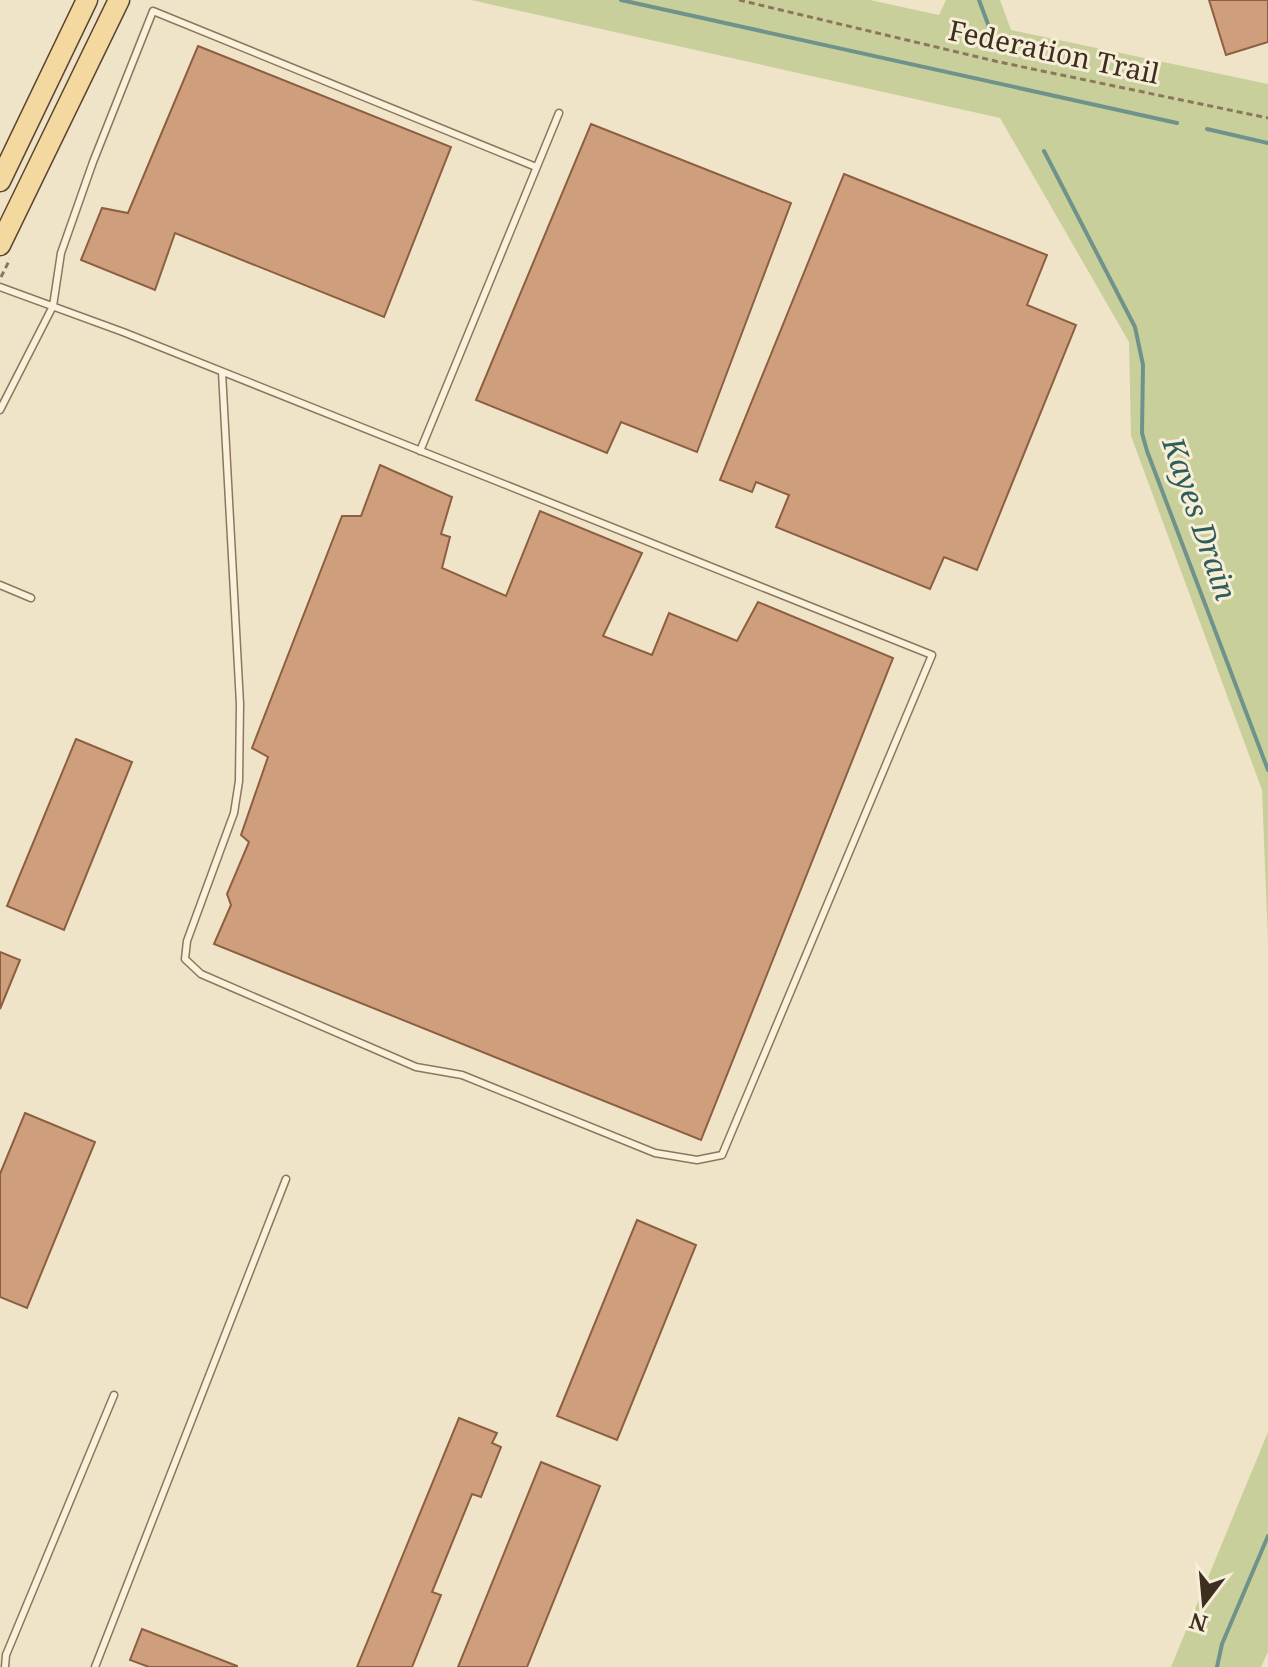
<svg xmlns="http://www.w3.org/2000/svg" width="1268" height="1667" font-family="'Noto Serif',serif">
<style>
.green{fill:#c9cf9b}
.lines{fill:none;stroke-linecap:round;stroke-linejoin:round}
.stream{stroke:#6f938a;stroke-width:4}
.building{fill:#cf9f7d;stroke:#8d5f41;stroke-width:2}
.service-casing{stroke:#8d765c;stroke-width:9}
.primary-casing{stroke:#5b4430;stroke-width:23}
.path{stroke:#8d765c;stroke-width:3;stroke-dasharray:6 4;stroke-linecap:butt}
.service{stroke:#faf1dc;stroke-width:6}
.primary{stroke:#f3d9a0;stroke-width:20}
.labels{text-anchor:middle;stroke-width:6;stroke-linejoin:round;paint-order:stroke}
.street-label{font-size:28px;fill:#3d2e20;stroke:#f7eed8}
.water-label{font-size:30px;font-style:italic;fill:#2f5d5a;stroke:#f7eed8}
</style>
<rect width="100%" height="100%" fill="#f0e4c8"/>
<path class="green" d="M471 0H870L939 15 946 0H1000L1011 30 1268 84V942L1262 790 1131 436 1129 342 1000 118Z
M1268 1432V1652L1261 1667H1171Z"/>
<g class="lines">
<path class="stream" d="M621 0 1177 123
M979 0 995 43
M1207 129 1268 143
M1044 151 1135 327 1143 365 1142 433 1147 451 1268 770
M1217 1667 1222 1644 1268 1536"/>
</g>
<path class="building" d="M1209 0H1268V42L1226 55Z
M198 46 451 147 384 317 175 233 155 290 81 260 102 208 128 213Z
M591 124 791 203 697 452 621 422 607 453 476 400Z
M844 174 1047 255 1027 305 1076 325 977 570 944 557 930 589 776 527 789 495 756 482 752 492 720 480Z
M380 465 452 497 441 534 450 537 442 568 506 596 540 511 642 553 603 636 652 655 669 613 737 641 758 602 893 658 701 1140 214 944 231 905 227 894 249 842 241 835 268 757 252 748 342 516H361Z
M76 739 132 762 64 930 7 906Z
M0 952 20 960 0 1009Z
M25 1113 95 1142 27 1308 0 1297V1174Z
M637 1220 696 1245 617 1440 557 1416Z
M459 1418 497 1433 492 1443 501 1447 481 1497 472 1494 432 1592 441 1595 412 1667H357Z
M541 1462 600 1486 527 1667H458Z
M142 1629 237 1666V1667H149L130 1660Z"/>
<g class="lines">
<g class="service-casing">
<path id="service" d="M0 287 123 332 932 655 722 1155 697 1160 655 1153 462 1075 416 1067 201 974 185 959 187 941 234 813 239 781 240 704 222 372
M0 410 53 306 61 253 93 162 153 11 536 167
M420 451 559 113
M0 585 31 598
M5 1667 6 1655 114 1395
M95 1667 286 1179"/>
</g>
<g class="primary-casing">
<path id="primary" d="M0 181 87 0
M0 245 119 0"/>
</g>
<path class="path" d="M739 0 999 62 1268 118
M1 277 10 259"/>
<use href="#service" class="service"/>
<use href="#primary" class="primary"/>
</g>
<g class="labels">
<g class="street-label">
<text transform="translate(1054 52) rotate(12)" y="10">Federation Trail</text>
</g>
<g class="water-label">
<text transform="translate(1199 519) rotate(71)" y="10">Kayes Drain</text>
</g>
</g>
<g transform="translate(1204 1603) rotate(196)" stroke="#f7eed8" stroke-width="6" paint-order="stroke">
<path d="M0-6L14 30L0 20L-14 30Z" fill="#3d2e20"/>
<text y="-12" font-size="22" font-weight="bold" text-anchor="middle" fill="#3d2e20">N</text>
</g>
</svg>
